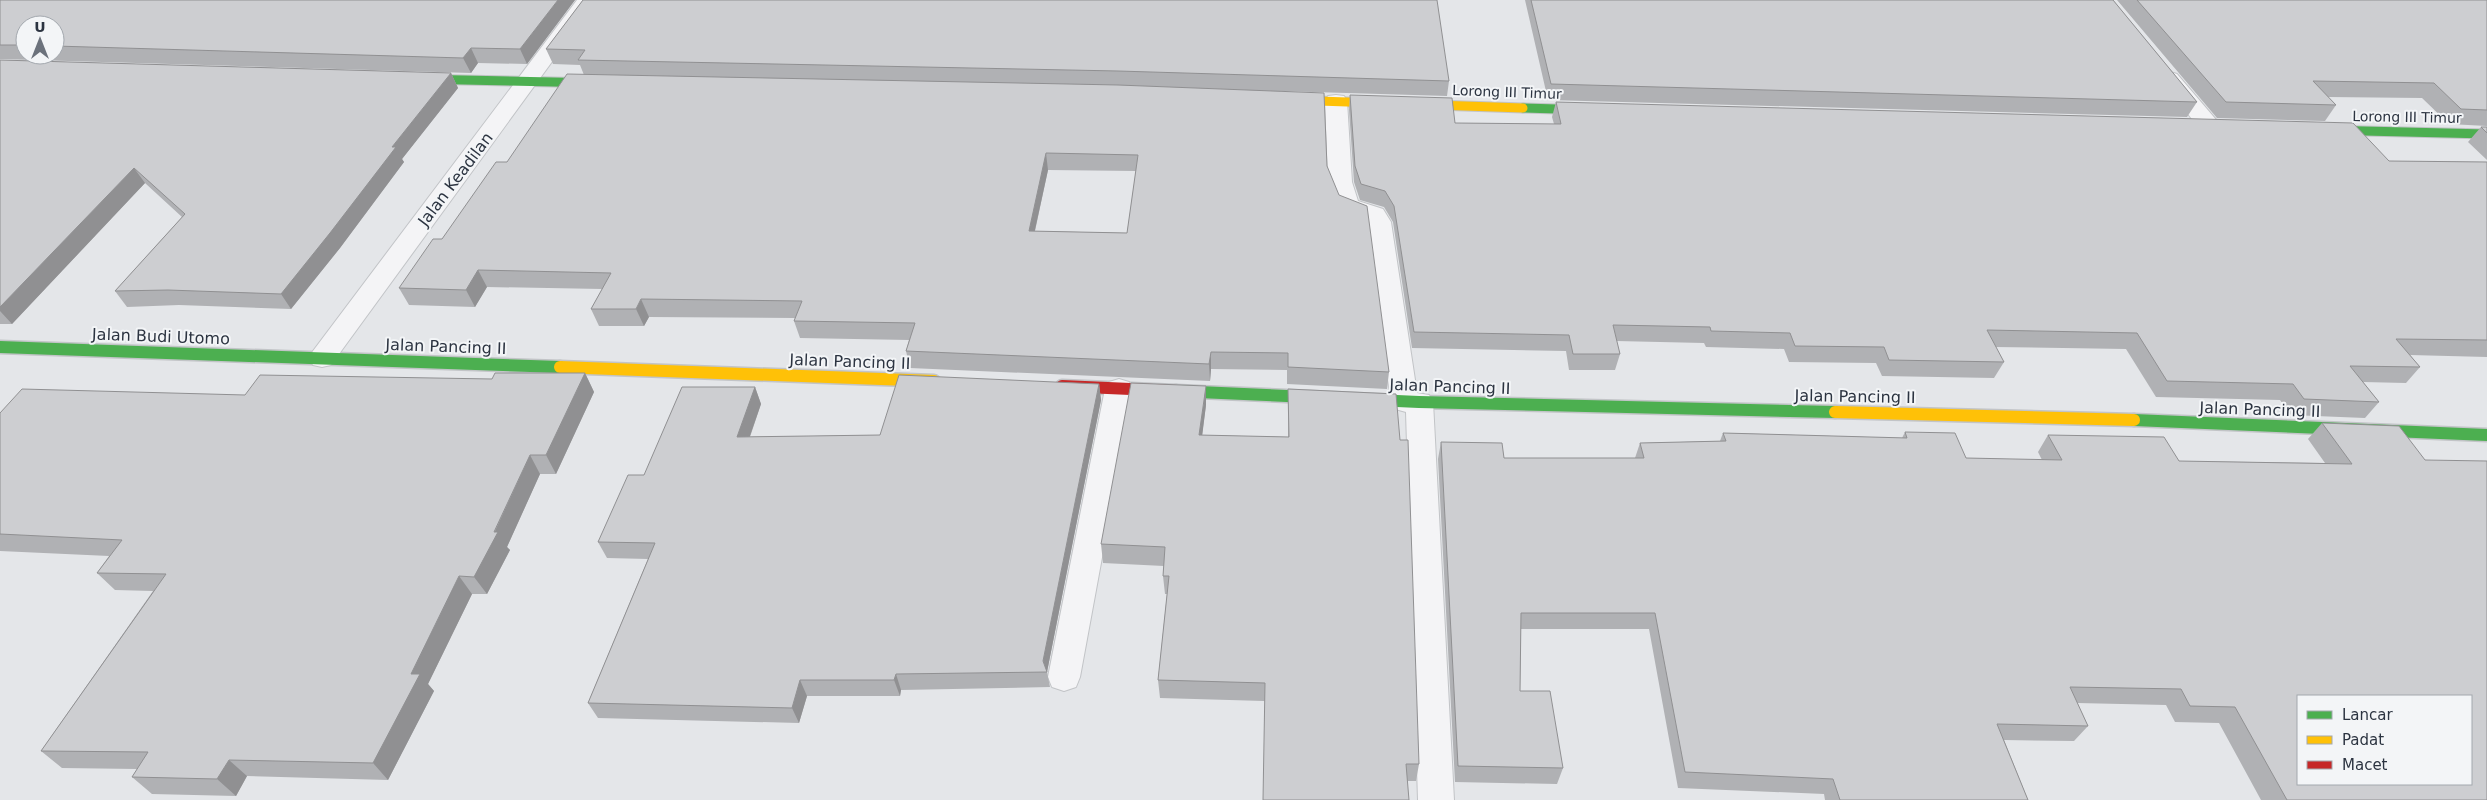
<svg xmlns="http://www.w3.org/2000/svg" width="2487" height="800" font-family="'DejaVu Sans',sans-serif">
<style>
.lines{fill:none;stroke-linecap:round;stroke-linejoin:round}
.street-casing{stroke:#c2c4c7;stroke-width:2}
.fast-far1-casing{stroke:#c2c4c7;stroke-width:11}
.fast-casing{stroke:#c2c4c7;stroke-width:15}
.slow-far1-casing{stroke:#c2c4c7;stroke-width:11}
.slow-casing{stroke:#c2c4c7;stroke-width:15}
.jam-casing{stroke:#c2c4c7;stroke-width:15}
.street{fill:#f4f4f6;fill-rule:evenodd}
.fast-far1{stroke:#4caf50;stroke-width:9}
.fast{stroke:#4caf50;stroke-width:12}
.slow-far1{stroke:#ffc107;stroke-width:9}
.slow{stroke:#ffc107;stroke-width:12}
.jam{stroke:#c62828;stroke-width:12}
.wall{fill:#b0b1b4;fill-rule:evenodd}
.shaded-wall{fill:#909092}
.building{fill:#cdced1;stroke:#909092;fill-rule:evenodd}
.labels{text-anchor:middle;stroke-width:4;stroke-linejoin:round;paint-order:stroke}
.far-street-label{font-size:14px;fill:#2c3441;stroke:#f3f5f7}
.street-label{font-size:16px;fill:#2c3441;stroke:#f3f5f7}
</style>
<rect width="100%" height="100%" fill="#e4e6e9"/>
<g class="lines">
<g class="street-casing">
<path id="street" d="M577 0H597L331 365 322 367 313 365 309 358 313 351Z
M2170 72 2177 74 2218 122 2221 127 2218 132 2210 134 2202 132 2163 82 2159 78 2163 74Z
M1336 95 1344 96 1347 101 1352 182 1358 201 1383 209 1391 222 1417 393 1429 395 1433 402 1454 800H1418L1406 412 1395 409 1391 402 1367 222 1366 219 1340 211 1328 182 1325 101 1328 96Z
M1119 379 1129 382 1133 389 1080 677 1076 687 1064 691 1052 687 1048 677 1105 389 1109 382Z"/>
</g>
<g class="fast-far1-casing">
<path id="fast-far1" d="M416 79 598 83
M1523 108 1590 110
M2323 130 2487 134"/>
</g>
<g class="fast-casing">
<path id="fast" d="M0 347 560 367
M1176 391 1419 402 1835 412
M2134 420 2487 435"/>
</g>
<g class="slow-far1-casing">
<path id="slow-far1" d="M1289 100 1523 108"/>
</g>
<g class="slow-casing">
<path id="slow" d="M560 367 934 381
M1835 412 2134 420"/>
</g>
<g class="jam-casing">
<path id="jam" d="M1062 386 1176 391"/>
</g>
<use href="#street" class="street"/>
<use href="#fast-far1" class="fast-far1"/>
<use href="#fast" class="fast"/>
<use href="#slow-far1" class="slow-far1"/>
<use href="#slow" class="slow"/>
<use href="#jam" class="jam"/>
</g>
<path class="wall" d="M0 0H575L527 64 478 63 471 73 0 59ZM25 25H55V55H25Z
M583 0 1449 81 1447 96 1280 91 1327 166 1389 372 1387 389 1287 384V370L1211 369 1210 381 910 368 906 351 909 340 800 338 794 321 795 318 649 317 644 326H599L591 309 602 289 487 287 475 307 409 305 399 288 442 239 507 162 584 75 580 65 553 64 546 49ZM1048 170 1136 171 1127 233 1035 231Z
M1525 0H2113L2197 102 2187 117 1548 100Z
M2117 0H2487V126L2449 124 2422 98 2328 97 2336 105 2325 121 2217 118Z
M0 60 451 73 458 88 402 159 404 162 340 248 291 309 179 305 127 307 115 291 182 217 145 183 12 324H0Z
M1350 95 1455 123 1554 124 1552 117 1556 102 2389 161 2487 162V357L2410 355 2420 367 2406 383 2363 382 2379 402 2365 418 2291 415 2280 400 2156 397 2126 349 1995 347 2004 362 1994 378 1882 376 1876 363 1789 362 1784 349 1706 347 1704 343 1616 341 1620 354 1615 370H1569L1566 351 1412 348 1393 222 1384 207 1360 200 1354 182 1349 110Z
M2481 127H2487V160L2468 142Z
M585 373 594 392 556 474H540L507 547 510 550 487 594H472L428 684 434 691 388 780 247 776 236 796 152 794 132 777 137 769 62 768 41 751 153 591 115 590 97 573 109 556 0 551V413L245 395Z
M1099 384 1101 400 1047 672 1050 687 901 690 900 696H807L799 723 598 718 588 703 648 559 607 558 598 542 644 475 755 387 761 404 750 437 880 435Z
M1288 389 1419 764 1416 781H1408L1264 701 1160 698 1158 680 1167 594H1165L1163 576 1164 566 1103 563 1101 544 1206 405 1202 435 1288 437Z
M2322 423 2399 426 2487 800H2261L2219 723 2175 722 2166 705 2077 703 2088 726 2074 741 2004 740 2028 800H1825L1824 794 1678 788 1649 629H1521L1520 691 1563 768 1557 784 1455 782 1438 459 1441 442 1504 458H1635L1640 443 1720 441 1723 433 1902 438 1905 432 1966 458 2042 460 2038 452 2048 435 2179 461 2325 463 2308 439Z"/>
<path class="shaded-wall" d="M558 0H575L527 64 520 49Z
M471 48 478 63 471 73 463 58Z
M451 73 458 88 402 159 404 162 340 248 291 309 281 294 392 147Z
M1046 153 1048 170 1031 248 1029 231Z
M134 168 145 183 12 324 0 311V307Z
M478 270 487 287 475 307 466 290Z
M641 299 649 317 644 326 636 309Z
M1211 352V369L1210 381 1209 364Z
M585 373 594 392 556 474 546 455Z
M1099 384 1101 400 1047 672 1043 661Z
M1206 386V405L1200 453 1199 435Z
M755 387 761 404 744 453 737 437Z
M530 455 540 474 507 547 510 550 487 594 474 577Z
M459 576 472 594 428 684 434 691 388 780 373 763 411 674Z
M896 674 901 690 900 696 894 680Z
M800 680 807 696 799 723 792 708Z
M229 760 247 776 236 796 217 779Z"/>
<path class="building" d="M0 0H558L520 49 471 48 463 58 55 46V25H25V45H0Z
M583 0H1437L1449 81 1118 71 578 60 585 50 546 49Z
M1531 0H2113L2197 102 1551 84Z
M2137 0H2487V110L2461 109 2434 83 2313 81 2336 105 2226 102Z
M0 60 451 73 392 147H396L330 233 281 294 168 290 115 291 185 214 134 168 0 307Z
M567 74 1118 85 1324 93 1327 166 1339 195 1367 206 1389 372 1288 367V353L1211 352 1209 364 906 351 915 323 794 321 802 301 641 299 636 309H591L611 273 478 270 466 290 399 288 433 239H442L496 162H507ZM1046 153 1138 155 1127 233 1029 231Z
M1350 95 1452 98 1455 123 1561 124 1556 102 2353 123 2389 161 2487 162V340L2396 339 2420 367 2350 366 2379 402 2304 399 2293 384 2167 381 2137 333 1987 330 2004 362 1889 360 1884 347 1795 346 1790 333 1711 331 1710 327 1613 325 1620 354H1573L1569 335 1414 332 1394 206 1385 191 1361 184 1355 166Z
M2481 127H2487V133Z
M495 373H585L546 455H530L494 532H498L474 577 459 576 411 674H420L373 763 229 760 217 779 132 777 148 752 41 751 166 574 97 573 122 540 0 534V413L22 389 245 395 260 375 492 379Z
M899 375 1099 384 1043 661 1047 672 896 674 894 680H800L792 708 588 703 655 543 598 542 628 475H644L682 387H755L737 437 880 435Z
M1131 383 1206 386 1199 435 1289 437 1288 389 1396 394 1400 440H1408L1419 764H1406L1409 800H1263L1265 683 1158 680 1169 576H1163L1165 547 1101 544Z
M2322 423 2399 426 2425 460 2487 461V800H2287L2235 707 2190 706 2181 689 2070 687 2088 726 1997 724 2028 800H1840L1833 779 1685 772 1655 613H1521L1520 691H1550L1563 768 1458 766 1441 442 1502 443 1504 458H1644L1640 443 1726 441 1723 433 1907 438 1905 432 1955 433 1966 458 2062 460 2048 435 2164 437 2179 461 2352 464ZM2298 696H2471V784H2298Z"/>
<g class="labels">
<g class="far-street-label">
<text transform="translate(1507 92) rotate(2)" y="5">Lorong III Timur</text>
<text transform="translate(2407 117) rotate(1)" y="5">Lorong III Timur</text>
</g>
<g class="street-label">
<text transform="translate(455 179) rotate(-53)" y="6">Jalan Keadilan</text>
<text transform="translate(161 336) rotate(2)" y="6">Jalan Budi Utomo</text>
<text transform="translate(446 346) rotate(2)" y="6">Jalan Pancing II</text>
<text transform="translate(850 361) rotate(2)" y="6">Jalan Pancing II</text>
<text transform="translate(1450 386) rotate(2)" y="6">Jalan Pancing II</text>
<text transform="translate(1855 396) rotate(1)" y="6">Jalan Pancing II</text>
<text transform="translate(2260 409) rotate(2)" y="6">Jalan Pancing II</text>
</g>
</g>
<rect x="2297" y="695" width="175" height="90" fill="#f3f5f7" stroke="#a3a8ae"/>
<rect x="2307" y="711" width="25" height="8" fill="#4caf50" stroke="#a3a8ae"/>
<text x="2342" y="720" font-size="15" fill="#2c3441">Lancar</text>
<rect x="2307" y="736" width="25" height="8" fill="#ffc107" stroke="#a3a8ae"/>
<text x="2342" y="745" font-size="15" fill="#2c3441">Padat</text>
<rect x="2307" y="761" width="25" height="8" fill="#c62828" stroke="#a3a8ae"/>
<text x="2342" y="770" font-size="15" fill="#2c3441">Macet</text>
<g transform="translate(40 40)"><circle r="24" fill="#f3f5f7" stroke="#a3a8ae"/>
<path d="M0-4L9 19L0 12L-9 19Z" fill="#6c727c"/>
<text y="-8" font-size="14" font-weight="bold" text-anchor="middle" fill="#2c3441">U</text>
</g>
</svg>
